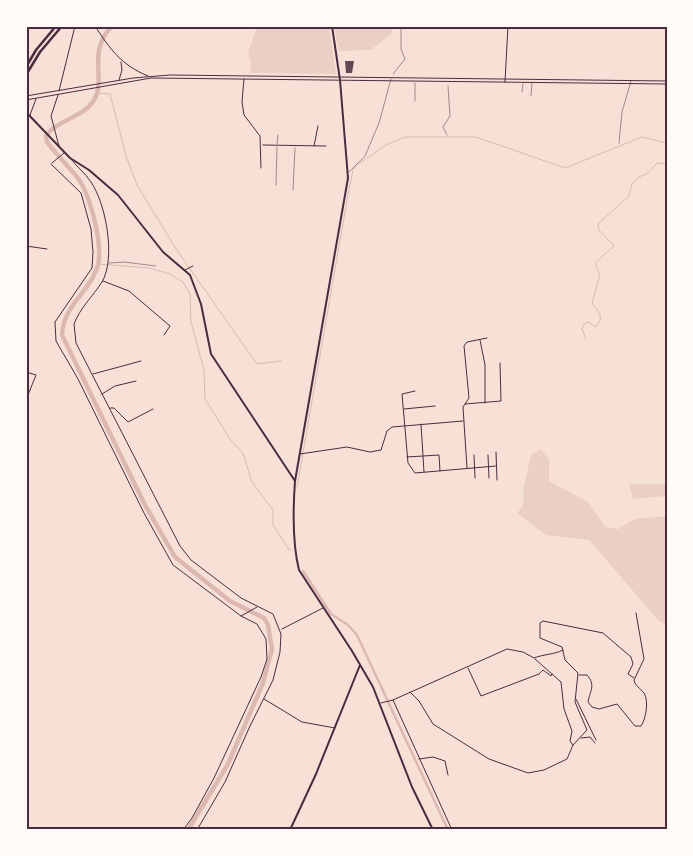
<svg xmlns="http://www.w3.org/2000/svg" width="693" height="856" font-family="'Fira Sans',sans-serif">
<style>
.green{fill:#ebcfc5}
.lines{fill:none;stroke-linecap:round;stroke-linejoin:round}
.stream{stroke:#dcb8b0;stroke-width:1}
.canal{stroke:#dcb8b0;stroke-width:2.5}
.river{stroke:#dcb8b0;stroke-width:4.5}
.building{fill:#644757}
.path{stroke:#4a2c40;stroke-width:0.5}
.service{stroke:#4a2c40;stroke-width:0.5}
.minor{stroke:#4a2c40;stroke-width:1}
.tertiary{stroke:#4a2c40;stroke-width:2}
.primary{stroke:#4a2c40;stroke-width:2.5}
.neatline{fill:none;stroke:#4a2c40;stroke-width:2}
</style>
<rect width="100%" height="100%" fill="#f7e1d7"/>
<path class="green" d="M257 26H329L336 74 250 73 251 62 248 53Z
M334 26H392V33L371 50 339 51Z
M541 449 549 460V481L588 502 605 527 618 529 635 519 667 516V625L659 621 589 540 546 535 517 513 523 506 524 486 531 455Z
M629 484H667V496L633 499Z"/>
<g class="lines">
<path class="stream" d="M97 93 110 94 126 156 137 185 176 249 257 364 281 361
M98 264 149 268 170 274 183 282 190 294 191 322 204 370 205 399 230 439 243 453 252 482 273 510V525L290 551
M586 339 582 329 584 324 588 322 596 327C605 316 598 312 592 303L600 275 596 266V262L614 246 599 230 598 224 629 196 632 184 639 177 648 173 657 163 667 164
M297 487 348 195 353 170 357 165 386 145 405 137H476L565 168 642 137 667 143"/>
<path class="canal" d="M303 571 331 614 348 625 357 635 448 830"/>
<path class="river" d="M112 26C86 53 107 79 94 100 82 119 57 119 46 136L47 142C56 154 67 165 77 177 90 194 103 243 98 265 97 270 93 277 90 282 78 300 63 312 62 335L145 505 175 557 230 601 264 618 268 625 272 649 263 683 228 764 188 830"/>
</g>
<path class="building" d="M345 61H354L352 73H346Z"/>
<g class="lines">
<path class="path" d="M393 74 405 59 401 49V26
M447 135 443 127 450 116 448 86"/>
<path class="service" d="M522 92 523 84
M531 96 532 83
M415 101V83
M619 143 622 112 631 81
M277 144 278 135
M349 172 365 156 379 123 391 79
M276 185 277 147
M293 190 295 148
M109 263 124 262 156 266"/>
<path class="minor" d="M95 26C110 49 121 65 148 76
M244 79 242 102 244 115 260 136 261 168
M119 80 122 70 121 62
M505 82 508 26
M59 91 75 26
M58 95 51 116 59 146
M26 96 133 78 170 75 667 81
M26 100 151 78 667 84
M30 115 36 99
M263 145 326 146
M314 146 318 126
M71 159C77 167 85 173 91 182 106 204 116 258 102 282 93 296 80 308 74 324L76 343 180 546 191 560 241 598 273 614 281 634 280 652 273 680 250 726 225 782 197 830
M52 163 64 153
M51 164 81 193 91 229 93 252 92 268 55 322 56 341 78 379 144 513 173 565 241 616 257 624 266 639 267 659 261 677 214 778 192 818 183 830
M26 246 47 249
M185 270 193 266
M103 281 129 291 170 326 164 335
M480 340 485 365V403
M26 372 36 375 26 400
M93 374 141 361
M415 391 402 394 408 463 415 473 496 466
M102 394 115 386 136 381
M465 404 501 401 500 363
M110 408H114L128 422 153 409
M404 409 435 406
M421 424 424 472
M496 452 497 480
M300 454 347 447 370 452 381 450 387 431 392 427 463 421
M474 455 475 478
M488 455 489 478
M407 457 439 455 440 471
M467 468 463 407 469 398 464 346 467 342 487 338
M241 616 257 607
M282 629 323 608
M535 659 561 682 564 709 572 731 570 741 573 745
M468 668 481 696 539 674 543 670 551 676 552 674
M579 675H587C596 685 590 691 588 702L592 707 599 709 617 704 635 726H641C646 719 649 701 644 693 640 688 635 686 634 680L644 659 636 613
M410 692 419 701 433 724 489 759 528 773 544 770 567 759 573 745 587 730 575 702 578 673 565 660 562 647 540 638V623L543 621 603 633 631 657 633 664 628 674 634 678
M264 699 302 722 335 728
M576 699 596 740
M393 700 507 649 523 652 534 658C544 654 553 655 563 650
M381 703 393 700 452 830
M581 738 590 737 595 743
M419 759 433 757 445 761 448 775"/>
<path class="tertiary" d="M26 112 70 158 89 170 118 195 163 252 190 275 201 304 211 354 295 481C293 509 292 542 299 570L352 651 373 687 412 787 433 830
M295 481 348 178 340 80 332 26
M290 830 316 774 360 665"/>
<path class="primary" d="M26 67 36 50 56 26
M26 75 40 52 62 26"/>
</g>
<rect width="693" height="856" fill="none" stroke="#fffaf5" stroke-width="55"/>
<rect x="28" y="28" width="638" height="800" class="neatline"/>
</svg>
